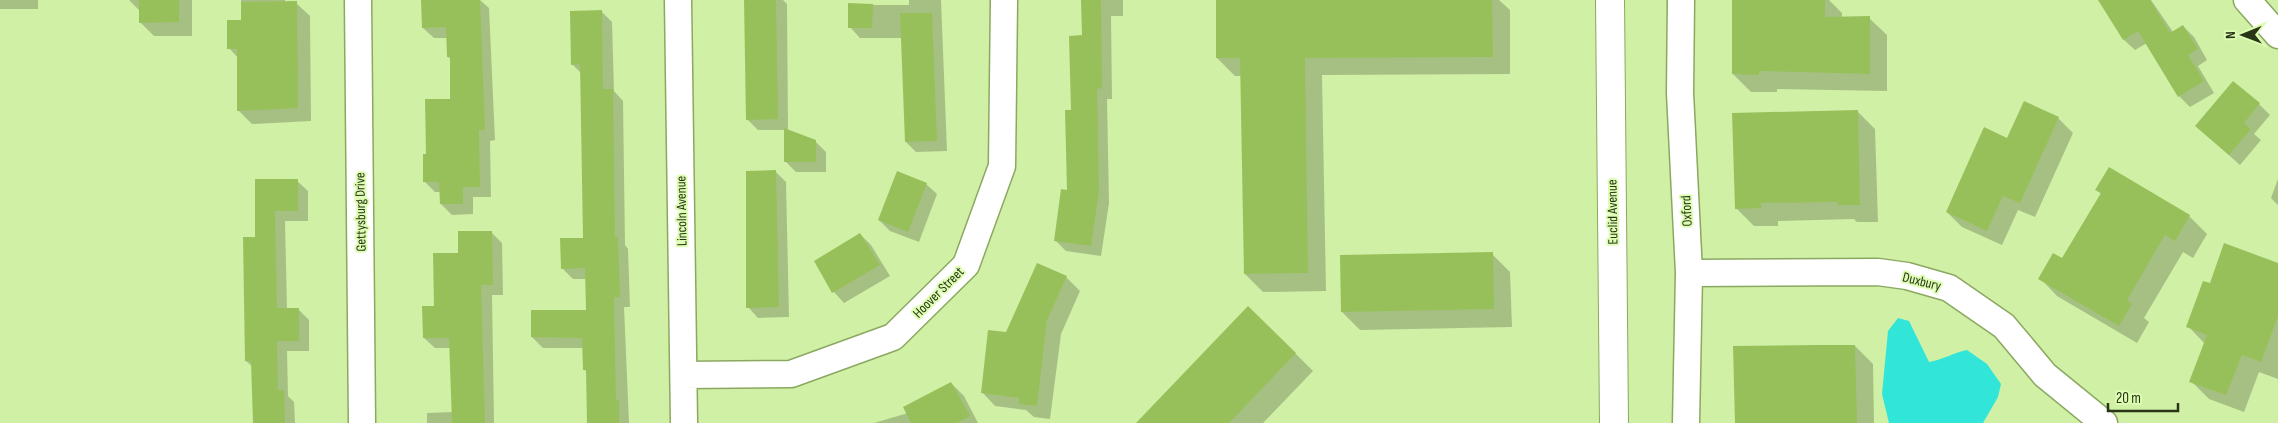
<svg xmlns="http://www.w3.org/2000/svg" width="2278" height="423" font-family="'Sofia Sans Condensed',sans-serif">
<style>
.water{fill:#31e6d8}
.shadow{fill:#0003}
.building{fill:#98c05a}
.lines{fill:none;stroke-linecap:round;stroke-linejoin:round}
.street-casing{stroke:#8ba861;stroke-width:29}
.secondary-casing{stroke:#8ba861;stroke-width:30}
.street{stroke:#fff;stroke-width:26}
.secondary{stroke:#fff;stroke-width:28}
.labels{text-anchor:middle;stroke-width:4;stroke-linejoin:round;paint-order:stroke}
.street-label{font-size:14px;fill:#293517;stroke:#ddfdb2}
</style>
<rect width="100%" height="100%" fill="#d0f0a5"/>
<path class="water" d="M1898 318 1909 321 1929 362C1942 360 1953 353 1967 350L1987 364 2001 384 1998 397 1983 423H1889L1882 394 1888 331Z"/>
<path class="shadow" d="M0 0H38V9H0Z
M129 0H192V36H154L140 22V11Z
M241 0H285V3H296L310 16 311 121 252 124 238 110V58L229 48 242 22Z
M422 0H480L489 8 495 140 490 141 491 197H473V214L452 215 441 204V192H435L424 181 452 100 451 59 448 57 447 38H434L423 28Z
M745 0H783L787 4 788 131 815 141 826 152V172H796L785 161V130H758L747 119Z
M909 0H941L947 151 916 152 906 142 902 38H860L850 27 849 5H909Z
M1082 0H1123V16H1111L1112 99H1107L1109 203 1101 256 1066 251 1055 240 1068 191 1072 111 1083 37Z
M1218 0H1499L1510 10V74L1322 75 1326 291 1263 292 1245 274 1242 76H1235L1217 58Z
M1733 0H1829L1842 13V18H1869L1887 35V91L1777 89V92H1751L1733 74Z
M2100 0H2151L2173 32 2183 26 2194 37 2207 60 2198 66 2214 93 2190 107 2179 96 2147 43 2135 50 2124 40Z
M602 12 612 22 614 91 623 101 625 245 628 249 630 307H624L629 423H588L587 372 584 369V348H543L532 337 587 312 586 279H573L562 268 584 239 582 74 572 64Z
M2259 104 2270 115 2254 134 2261 140 2240 165 2196 126Z
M1857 111 1875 129 1878 222H1857L1854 219 1778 221V226H1754L1736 208Z
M2058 118 2073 133 2035 217 2018 210 2002 245 1962 227 1947 212 2008 139Z
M775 171 786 182 789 317 758 318 748 307Z
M2278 179V205L2271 198Z
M256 181H297L308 191V221H285L287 309H298L309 320V351H287L288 396 294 402 295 423H254L253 367 246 361 256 238Z
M926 184 937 194 919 242 890 231 879 220Z
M2097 190 2189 216 2207 234 2193 258 2183 252 2144 318 2149 322 2137 343 2057 296 2040 278 2063 260 2101 194Z
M491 232 502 243 503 295H492L494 423H427V413L453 412 450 348H435L424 338 460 254Z
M860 234 871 245 890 276 844 303 834 292 815 261Z
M1492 254 1510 272 1512 327 1360 330 1342 312Z
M2278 264V379L2259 372 2244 412 2209 399 2191 381 2205 344 2188 326 2210 285Z
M1066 277 1080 291 1061 334 1050 419 1034 417 1026 410 995 406 982 392 1007 333Z
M1855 346 1873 364 1874 423H1736Z
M1295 353 1313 371 1263 423H1138Z
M951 383 964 396 978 423H874L908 413Z"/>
<path class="building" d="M139 0H179V22L139 23Z
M421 0H480L485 130H479L480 187H463V204H440L439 182H423V154H426L425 99H450V57H447L446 27 422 28Z
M744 0H776L778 119 746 120Z
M1081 0H1101L1102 88 1097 89 1099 191 1091 246 1054 241 1061 189 1067 190 1065 110H1071L1069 36 1082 35Z
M1216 0H1492L1493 57 1305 58 1308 273 1244 274 1240 58H1216Z
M1732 0H1825V17L1870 16V74L1759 71V75L1732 74Z
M2098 0H2150L2170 33 2183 25 2198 49 2188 55 2204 81 2178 97 2138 31 2123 40Z
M297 1 298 108 237 111V49H227V20H241V2Z
M848 3 873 4 872 28H848Z
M602 10 603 89H613L615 237H618L620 297H614L616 400H619V423H587L586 370H583L582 338 531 337V310H586L585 268 561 269 560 238H583L580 64 571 65 570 11Z
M900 13H932L937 141 905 142Z
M2233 81 2260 103 2244 123 2251 129 2229 155 2195 126Z
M2024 101 2059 117 2020 203 2003 196 1987 231 1946 212 1984 127 2007 138Z
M1858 110 1860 205H1838V202L1761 203V208L1735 209 1732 113Z
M784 128 816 140V162H784Z
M2109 167 2190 215 2175 241 2165 235 2127 300 2132 304 2119 326 2038 279 2053 253 2062 258 2101 193 2095 190Z
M776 170 779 307 746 308V171Z
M897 171 927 183 908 232 878 220Z
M255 179H298V211H275L277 308H299V341H277L278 390H284L285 423H253L251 361H245L243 237H255Z
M458 231H492L493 285H481L485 423H452L449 338H423L422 306H434L433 253H458Z
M860 233 880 265 832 293 814 261Z
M2224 243 2278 263V316L2261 362 2242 355 2226 395 2189 382 2207 335 2186 327 2203 281 2210 283Z
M1493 252 1494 309 1341 312 1340 255Z
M1037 263 1067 276 1047 320 1037 406 1019 404V398L981 393 988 330 1006 332Z
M1248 306 1296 353 1229 423H1136Z
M1818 345H1855L1857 423H1735L1733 346Z
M951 382 970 416 957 423H911L903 407Z"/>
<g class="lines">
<g class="street-casing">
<path id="street" d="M358 0 362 423
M678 0 684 423
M1681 0 1680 93 1689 273 1686 423
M2247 0 2278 35
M1689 273 1878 272 1907 276 1949 288 2004 326 2045 375 2104 423
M684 375 791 374 893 337 966 265 1002 166 1004 0"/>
</g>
<g class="secondary-casing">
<path id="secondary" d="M1610 0 1614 423"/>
</g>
<use href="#street" class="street"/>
<use href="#secondary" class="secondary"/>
</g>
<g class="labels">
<g class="street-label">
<text transform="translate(681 211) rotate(-91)" y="5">Lincoln Avenue</text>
<text transform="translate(1686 211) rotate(-93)" y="5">Oxford</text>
<text transform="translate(360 212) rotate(-91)" y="5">Gettysburg Drive</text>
<text transform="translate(1612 212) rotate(-91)" y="5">Euclid Avenue</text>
<text transform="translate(1922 281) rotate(14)" y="5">Duxbury</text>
<text transform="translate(938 292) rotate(-45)" y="5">Hoover Street</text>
</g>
</g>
<g transform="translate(2243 35) rotate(269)" stroke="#ddfdb2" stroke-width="4" paint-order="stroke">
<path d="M0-4L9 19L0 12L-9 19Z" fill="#293517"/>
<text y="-8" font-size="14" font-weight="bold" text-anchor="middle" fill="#293517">N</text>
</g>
<path d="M2108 403v8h70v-8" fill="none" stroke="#293517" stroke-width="2.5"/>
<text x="2116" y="403" font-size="15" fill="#293517" stroke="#ddfdb2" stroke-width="4" paint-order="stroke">20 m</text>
</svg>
